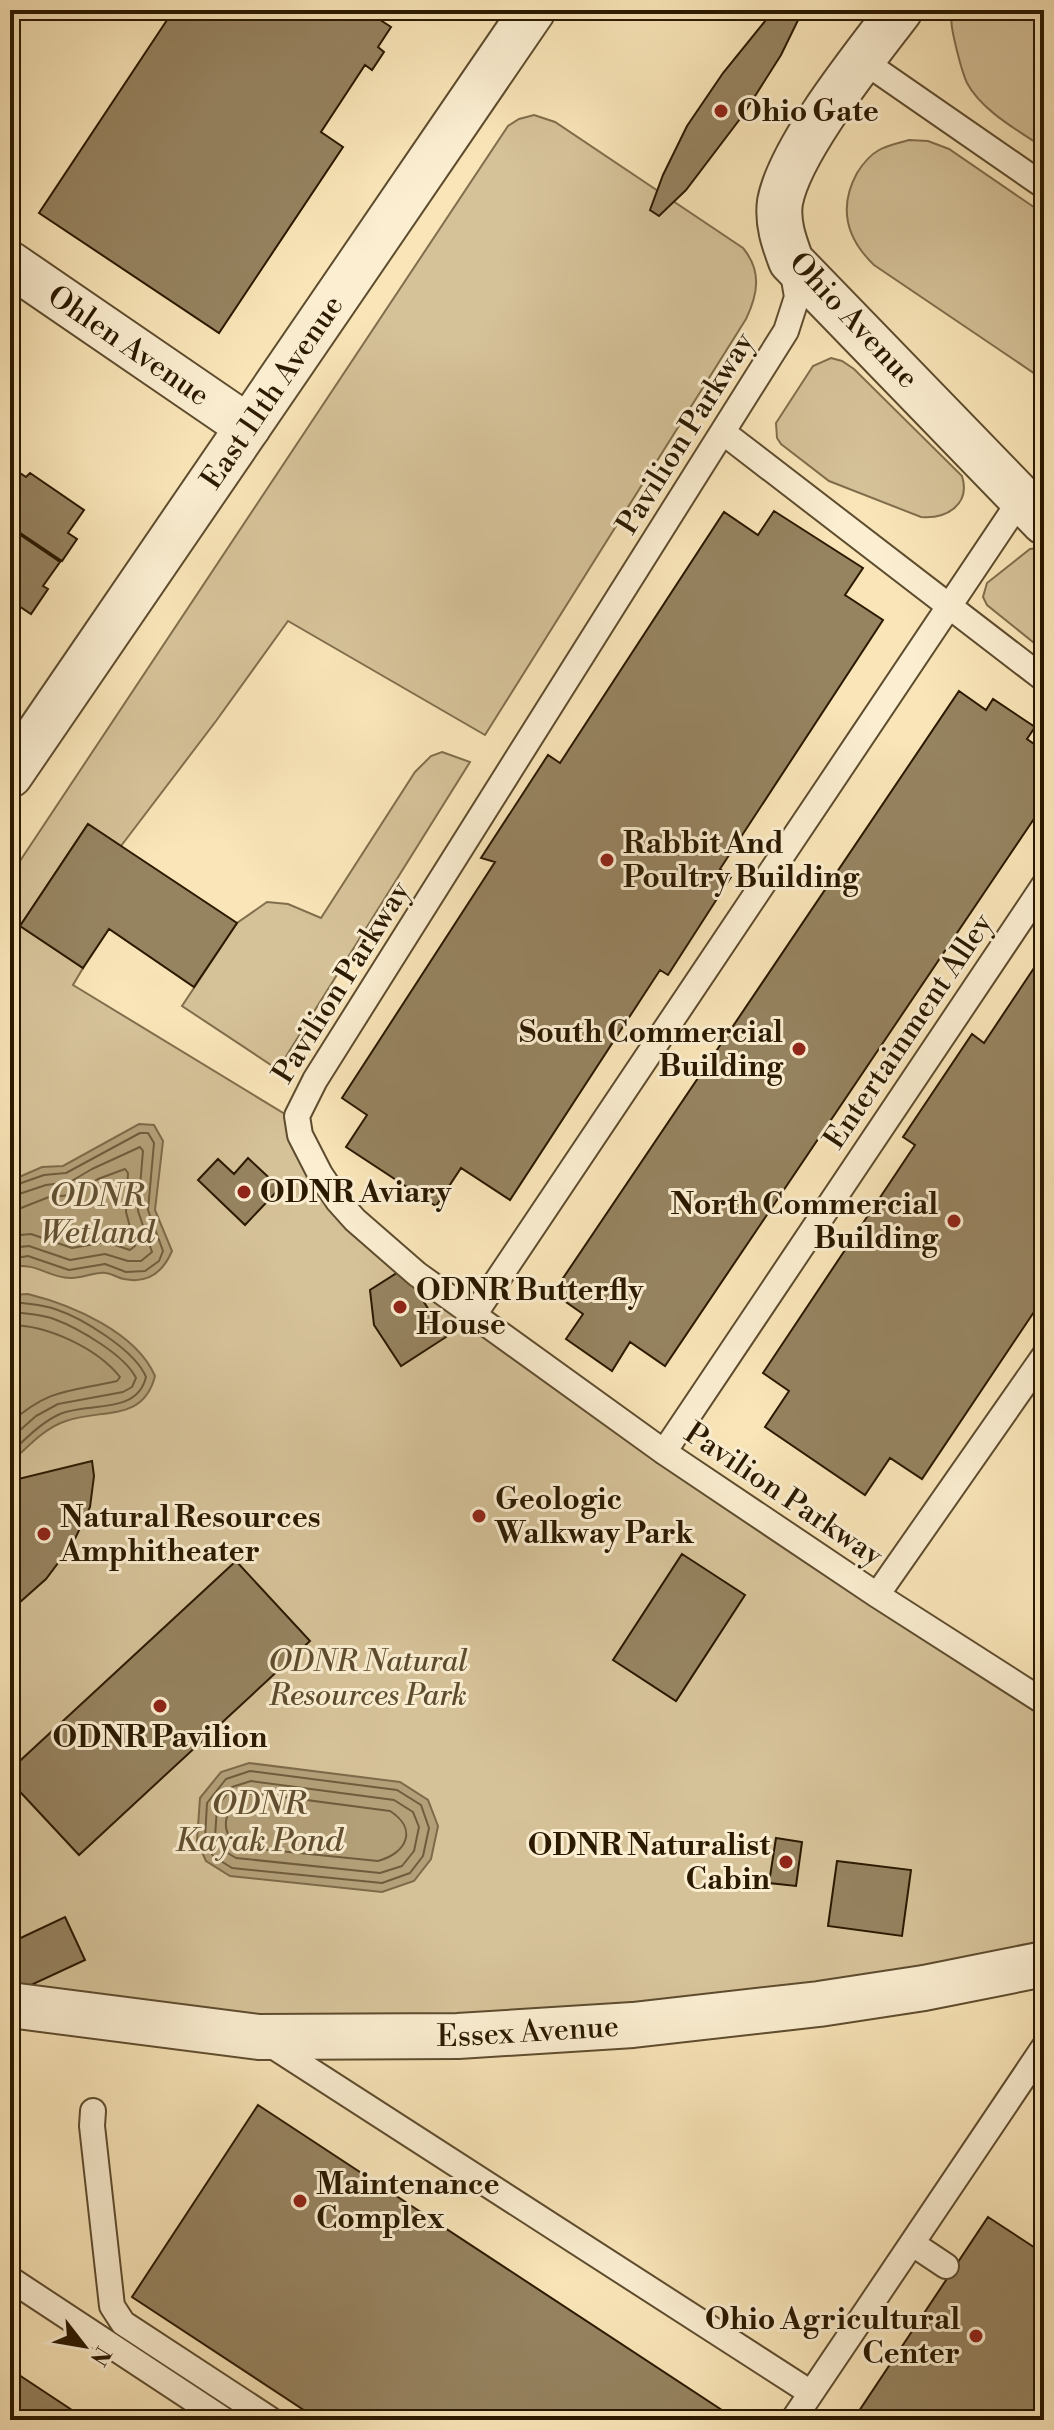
<svg xmlns="http://www.w3.org/2000/svg" width="1054" height="2430" font-family="'Libre Bodoni',serif">
<style>
.green{fill:#d6c299;stroke:#806e4c;stroke-width:2}
.water{fill:#b3a079;stroke:#7d6a49;stroke-width:2}
.lines{fill:none;stroke-linecap:round;stroke-linejoin:round}
.shore{stroke:#6f5c3c;stroke-width:2}
.building{fill:#968360;stroke:#2b1900;stroke-width:2}
.service-casing{stroke:#5e4c2e;stroke-width:28}
.minor-casing{stroke:#5e4c2e;stroke-width:48}
.tertiary-casing{stroke:#5e4c2e;stroke-width:48}
.service{stroke:#fbeed1;stroke-width:24}
.minor{stroke:#fbeed1;stroke-width:44}
.tertiary{stroke:#fbeed1;stroke-width:44}
.poi-dot{fill:#8f2418;stroke:#fbeed1;stroke-width:3}
.labels{text-anchor:middle;stroke-width:6;stroke-linejoin:round;paint-order:stroke}
.poi-label{font-size:30px;font-weight:bold;fill:#2b1900;stroke:#fbeed1;text-anchor:start}
.street-label{font-size:30px;fill:#2b1900;stroke:#fbeed1}
.park-label{font-size:30px;font-style:italic;fill:#5e4c2e;stroke:#fbeed1}
.water-label{font-size:32px;font-style:italic;fill:#614f30;stroke:#fbeed1}
</style>
<rect width="100%" height="100%" fill="#f9e5b8"/>
<filter id="stains"><feTurbulence type="fractalNoise" baseFrequency=".0025" numOctaves="4"/><feColorMatrix values="0 0 0 0 .2 0 0 0 0 .09 0 0 0 0 .02 0 0 0 .5 -.17"/></filter>
<radialGradient id="worn" r=".72"><stop offset=".6" stop-color="#630" stop-opacity="0"/><stop offset="1" stop-color="#630" stop-opacity=".3"/></radialGradient>
<path class="green" d="M952 10H1044V148C1019 131 982 111 967 83 962 72 959 59 956 47 953 33 950 24 952 10Z
M534 115 555 122 743 248C762 271 758 294 746 319L485 735 288 621 216 721 121 846 88 824 20 926 83 968 73 985 298 1122 375 1236 1044 1702V1964L458 2036 10 2005V876L508 126 519 119Z
M909 140 928 141 949 149 1044 214V380L874 265C846 238 838 208 857 173 862 165 870 155 879 150 888 145 899 143 909 140Z
M831 358 842 361 854 369 962 476C971 505 946 519 921 517L829 481 781 444 777 438 776 423 813 366Z
M1037 548 1044 556V651L987 605 983 597 987 583 1030 549Z
M442 752 470 762 285 1058 274 1067 182 1006 237 923 267 902 288 904 321 918 415 772 431 756Z"/>
<path class="water" d="M139 1124 154 1125 163 1141 155 1210 172 1251C163 1272 148 1284 124 1279 118 1278 113 1274 106 1273 95 1271 82 1279 70 1278 46 1277 38 1262 10 1267V1181L42 1167 63 1166Z
M28 1294C72 1305 136 1332 155 1376 143 1423 102 1408 66 1421 44 1428 27 1448 10 1463V1295Z
M249 1763 400 1782 428 1800 438 1826 431 1859 414 1881 382 1892 230 1876 206 1861 197 1841 200 1798 221 1772Z"/>
<g class="lines">
<path class="shore" d="M10 1187 44 1175 66 1173 140 1133H148L154 1143 148 1210 163 1251 159 1261 145 1271 126 1272 105 1264 69 1270 28 1256 10 1259
M10 1197 46 1185 70 1182 92 1169 140 1147 143 1151 138 1211 152 1252 141 1261H128L105 1254 70 1260 29 1246 10 1248
M10 1209 21 1208 49 1197 72 1195 98 1179 125 1169 128 1173 126 1212 135 1246 130 1250 106 1242 72 1248 31 1234 10 1236
M10 1302C25 1303 40 1304 55 1309 82 1318 135 1350 146 1377 137 1415 89 1402 60 1414 40 1423 26 1439 10 1453
M10 1312C25 1313 40 1314 54 1319 78 1328 125 1355 136 1378L132 1387 123 1392 58 1404 36 1416 10 1439
M10 1325C47 1325 97 1348 120 1377L117 1381C68 1392 50 1388 10 1423
M250 1771 397 1790 421 1805 429 1828 423 1856 410 1873 382 1883 232 1868 213 1856 205 1839 207 1803 226 1779Z
M251 1781 394 1800 413 1812 419 1827 414 1851 402 1866 380 1873 236 1858 221 1849 215 1837 217 1807 232 1787Z
M253 1793 390 1811C418 1829 407 1853 378 1861L240 1847C214 1831 227 1800 253 1793Z"/>
</g>
<path class="building" d="M158 10H365L391 27 378 47 384 52 372 70 365 65 321 132 343 147 219 333 39 213 169 17Z
M774 10H803L781 55 743 115 686 190 659 216 650 210 663 175 687 126 723 73Z
M20 473 26 477 30 473 84 510 68 533 77 539 62 561 10 526V502L19 489 12 485Z
M774 511 863 568 845 595 883 620 720 869 731 877 668 975 660 970 510 1200 461 1168 436 1206 346 1147 367 1115 342 1098 495 862 481 858 548 755 560 763 724 512 758 535Z
M10 528 60 562 43 586 48 589 31 614 10 600Z
M959 691 986 710 993 699 1035 727 1027 739 1044 751V804L665 1366 630 1342 612 1371 566 1339 583 1314 553 1293Z
M88 824 237 923 194 987 109 929 83 968 20 926Z
M1044 953V1297L922 1479 890 1458 865 1495 765 1427 789 1391 763 1373 915 1145 903 1137 972 1034 984 1043Z
M248 1158 280 1188 245 1225 198 1180 218 1159 234 1174Z
M403 1269 446 1337 401 1366 374 1325 370 1290Z
M92 1461 94 1476 90 1507 73 1543 46 1579 10 1611V1481Z
M682 1554 745 1595 676 1701 613 1660Z
M236 1561 310 1641 79 1855 10 1781V1770Z
M776 1838 802 1842 796 1886 769 1883Z
M837 1861 911 1870 902 1936 828 1926Z
M65 1917 85 1960 16 1992 10 1978V1943Z
M258 2105 737 2420H319L132 2297Z
M988 2217 1043 2253 1044 2251V2420H853Z
M10 2369 87 2420H10Z"/>
<g class="lines">
<g class="service-casing">
<path id="service" d="M862 60 1044 186
M792 267 797 297 786 331 315 1080 297 1116 300 1135 320 1174 338 1201 355 1220 417 1274 664 1452 877 1595 1044 1702
M724 433 1044 679
M474 1315 1021 499
M664 1452 1044 885
M877 1595 1044 1356
M268 2043 811 2393
M93 2111 92 2126 112 2306 123 2323 271 2420
M913 2244 946 2266
M10 2279 224 2420
M793 2420 1044 2047"/>
</g>
<g class="minor-casing">
<g id="minor">
<path d="M900 10C866 55 790 148 780 202 777 223 784 242 791 261L1044 522"/>
<path id="s1" d="M10 264 248 427"/>
<path id="s2" d="M10 2005 259 2037 458 2036 633 2025 819 2004 924 1988 1044 1964"/>
</g>
</g>
<g class="tertiary-casing">
<g id="tertiary">
<path id="s3" d="M10 775 533 10"/>
</g>
</g>
<use href="#service" class="service"/>
<use href="#minor" class="minor"/>
<use href="#tertiary" class="tertiary"/>
</g>
<g class="poi-dot">
<circle cx="721" cy="111" r="8"/>
<circle cx="607" cy="860" r="8"/>
<circle cx="799" cy="1049" r="8"/>
<circle cx="244" cy="1192" r="8"/>
<circle cx="954" cy="1221" r="8"/>
<circle cx="400" cy="1307" r="8"/>
<circle cx="479" cy="1516" r="8"/>
<circle cx="44" cy="1534" r="8"/>
<circle cx="160" cy="1706" r="8"/>
<circle cx="786" cy="1862" r="8"/>
<circle cx="300" cy="2201" r="8"/>
<circle cx="976" cy="2336" r="8"/>
</g>
<g class="labels">
<g class="poi-label">
<text x="737" y="121">Ohio Gate</text>
<text x="623" y="853">Rabbit And<tspan x="623" dy="34">Poultry Building</tspan></text>
<text x="783" y="1042" text-anchor="end">South Commercial<tspan x="783" dy="34">Building</tspan></text>
<text x="260" y="1202">ODNR Aviary</text>
<text x="938" y="1214" text-anchor="end">North Commercial<tspan x="938" dy="34">Building</tspan></text>
<text x="416" y="1300">ODNR Butterfly<tspan x="416" dy="34">House</tspan></text>
<text x="495" y="1509">Geologic<tspan x="495" dy="34">Walkway Park</tspan></text>
<text x="60" y="1527">Natural Resources<tspan x="60" dy="34">Amphitheater</tspan></text>
<text x="160" y="1747" text-anchor="middle">ODNR Pavilion</text>
<text x="770" y="1855" text-anchor="end">ODNR Naturalist<tspan x="770" dy="34">Cabin</tspan></text>
<text x="316" y="2194">Maintenance<tspan x="316" dy="34">Complex</tspan></text>
<text x="960" y="2329" text-anchor="end">Ohio Agricultural<tspan x="960" dy="34">Center</tspan></text>
</g>
<g class="street-label">
<text transform="translate(854 320) rotate(47)" y="10">Ohio Avenue</text>
<text dy="10" stroke="none"><textPath href="#s1" startOffset="144">Ohlen Avenue</textPath></text>
<text dy="10" stroke="none"><textPath href="#s3" startOffset="464">East 11th Avenue</textPath></text>
<text transform="translate(685 433) rotate(-58)" y="10">Pavilion Parkway</text>
<text transform="translate(341 982) rotate(-58)" y="10">Pavilion Parkway</text>
<text transform="translate(908 1031) rotate(-56)" y="10">Entertainment Alley</text>
<text transform="translate(784 1494) rotate(34)" y="10">Pavilion Parkway</text>
<text dy="10" stroke="none"><textPath href="#s2" startOffset="520">Essex Avenue</textPath></text>
</g>
<g class="park-label">
<text x="368" y="1671">ODNR Natural<tspan x="368" dy="34">Resources Park</tspan></text>
</g>
<g class="water-label">
<text x="97" y="1206">ODNR<tspan x="97" dy="37">Wetland</tspan></text>
<text x="259" y="1814">ODNR<tspan x="259" dy="37">Kayak Pond</tspan></text>
</g>
</g>
<rect width="1054" height="2430" fill="none" stroke="#f9e5b8" stroke-width="40"/>
<rect x="12" y="12" width="1030" height="2406" fill="none" stroke="#2b1900" stroke-width="4"/>
<rect x="20" y="20" width="1014" height="2390" fill="none" stroke="#2b1900" stroke-width="2"/>
<g transform="translate(84 2346) rotate(121)" stroke="#fbeed1" stroke-width="6" paint-order="stroke">
<path d="M0-6L14 30L0 20L-14 30Z" fill="#2b1900"/>
<text y="-12" font-size="22" font-weight="bold" text-anchor="middle" fill="#2b1900">N</text>
</g>
<rect width="100%" height="100%" filter="url(#stains)"/>
<rect width="100%" height="100%" fill="url(#worn)"/>
</svg>
